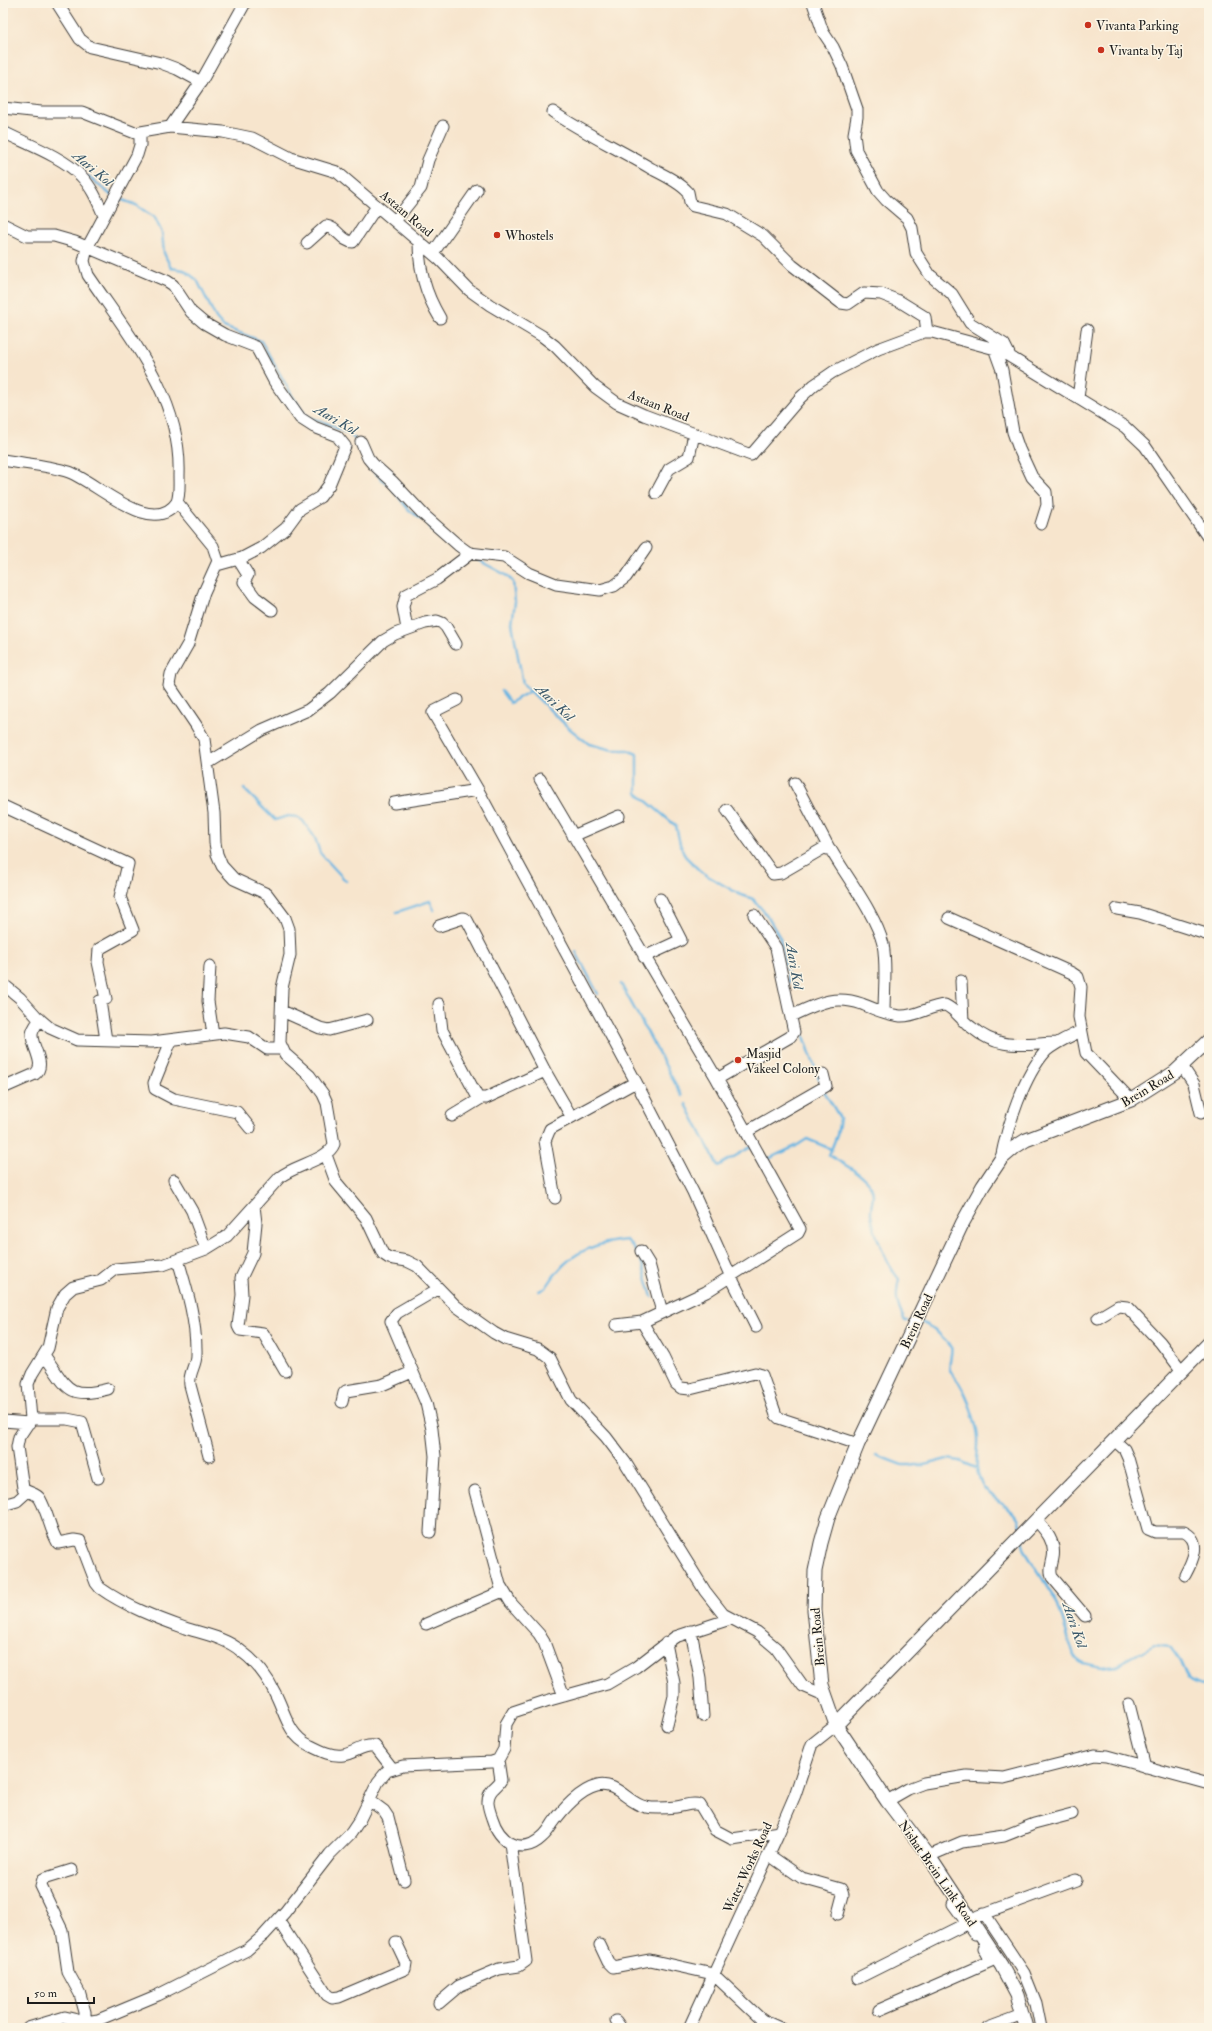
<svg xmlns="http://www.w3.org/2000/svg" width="1212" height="2031" font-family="'IM FELL Double Pica',serif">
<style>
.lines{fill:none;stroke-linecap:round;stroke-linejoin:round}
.stream{stroke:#69b5e2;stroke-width:2.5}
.minor-casing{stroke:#3d3a37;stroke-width:13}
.tertiary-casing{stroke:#3d3a37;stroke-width:15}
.minor{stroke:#fff;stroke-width:11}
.tertiary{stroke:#fff;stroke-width:13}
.poi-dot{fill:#c8321e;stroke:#fcf5e5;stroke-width:1.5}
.labels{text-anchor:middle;stroke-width:3;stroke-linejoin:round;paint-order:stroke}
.poi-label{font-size:13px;fill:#1c1c1c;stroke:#fcf5e5;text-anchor:start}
.street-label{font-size:13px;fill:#1c1c1c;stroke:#fcf5e5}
.water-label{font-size:14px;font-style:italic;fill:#3b596b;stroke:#fcf5e5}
</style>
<rect width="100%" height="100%" fill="#fcf5e5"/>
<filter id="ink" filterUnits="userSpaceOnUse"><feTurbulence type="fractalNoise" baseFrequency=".025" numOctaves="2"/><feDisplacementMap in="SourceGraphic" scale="8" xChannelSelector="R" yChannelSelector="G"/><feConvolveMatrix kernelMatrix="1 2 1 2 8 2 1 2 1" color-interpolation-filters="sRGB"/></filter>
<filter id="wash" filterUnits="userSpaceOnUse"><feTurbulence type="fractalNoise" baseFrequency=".012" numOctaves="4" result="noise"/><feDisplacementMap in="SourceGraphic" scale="16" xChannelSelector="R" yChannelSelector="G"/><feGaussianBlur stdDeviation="0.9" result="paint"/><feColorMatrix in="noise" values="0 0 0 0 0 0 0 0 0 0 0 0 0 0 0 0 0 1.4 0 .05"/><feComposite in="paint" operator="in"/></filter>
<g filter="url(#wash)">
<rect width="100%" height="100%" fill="#f7e5cd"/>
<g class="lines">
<path class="stream" d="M3 126 16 133
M64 156 74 162 84 171
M88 176 112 196
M117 198 136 205 155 218 162 233 164 253 171 268 184 270 197 280 216 318 224 327 261 341 293 397 307 417 326 423 347 433 355 439 357 444
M373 470 386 483
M394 491 408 509 421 519
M429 527 441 539 452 547
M476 559 506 575 513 582 515 602 512 623 523 684 570 729 589 744 613 750H627L637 754V793L676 826 680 844 685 856 701 872 739 894 753 899 766 914 780 938 789 982
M501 691 510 703 530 691
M244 789 275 820 288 816 297 817 303 821 315 838 320 853 346 881
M397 912 430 901 434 910
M576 952 598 994
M621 984 682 1096
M797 1016 819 1079
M824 1091 840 1118 837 1135 829 1155C842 1164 863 1173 871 1187 876 1196 870 1204 871 1214 874 1233 886 1264 899 1279 895 1297 896 1304 905 1321H907
M686 1104 718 1166 751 1147
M766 1160 796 1146 807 1139 831 1149
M641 1261 652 1297
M539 1291C549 1288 551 1278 558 1271 575 1250 601 1242 627 1240L637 1253
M921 1322 934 1329 951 1346C953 1354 948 1362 950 1370 952 1375 956 1378 959 1383 968 1398 976 1420 978 1438 979 1457 972 1467 983 1486 991 1500 1018 1509 1020 1525
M876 1455 902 1465H924L947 1459 960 1461 976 1468
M1022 1541 1025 1551 1057 1602 1074 1656 1083 1663 1101 1667 1117 1665 1154 1645 1170 1647C1173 1651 1177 1656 1180 1661 1187 1676 1184 1680 1202 1686L1209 1682"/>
</g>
</g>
<g filter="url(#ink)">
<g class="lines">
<g class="minor-casing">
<path id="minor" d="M57 3 80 39 90 47 161 63 177 69 201 82
M813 3 823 32 833 47 842 66 857 109V117L854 134 856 150 878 191 886 200 907 218 912 228 916 253 930 275 952 294 970 323 1004 344 1009 354
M3 108 41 112H82L135 133 170 127 223 132 252 138 291 158 337 172 439 259 469 290 490 305 542 336 555 346 595 387 617 403 644 415 751 455 800 398 814 385 833 372 878 349 924 332H932L999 350 1125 427 1145 446 1209 539
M553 112C585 134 619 149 652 169 664 175 679 182 688 192L690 202 693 206 727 214 763 236 792 265 841 303 848 304 864 293 881 294 899 301 925 317 927 332
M170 127 201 82 245 3
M3 132C27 144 63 157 81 176 92 187 98 202 104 216
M395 221 421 188 428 160 443 126
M5 225 27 236H54L75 242 167 281 173 285 191 312 204 323 225 335 256 347 274 381 300 418 314 427 337 436 345 446 329 485 320 497 300 509 286 528 261 548 242 558 217 565
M419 241C419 270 425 293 440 318
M307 243 326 226C337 227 342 242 353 242L377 206
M433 253 477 190
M994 348 1002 370 1013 432 1019 449 1032 477 1046 492 1047 505 1041 524
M1078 398 1087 330
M361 442 368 458 373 464 392 481 424 515 458 545 469 553 504 557 529 573 556 584 600 590 614 586 626 577 646 548
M3 460C25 464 48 465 69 472 95 481 153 539 177 502 180 494 179 484 179 475 182 397 129 336 88 275L84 261 87 248 137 155 140 145V133
M656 493 669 469 689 457 694 434
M177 502 213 546 218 561 204 592 188 644 171 674 169 685 196 725 204 739 214 813 215 843 217 854 222 866 234 879 267 894 285 918 289 929 290 955 282 988 280 1043 285 1054 310 1076 323 1094 327 1103 334 1144C328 1160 295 1165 280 1177L227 1236 206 1249 163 1265 115 1269 101 1280 73 1287 65 1294 57 1308 48 1348 32 1374 28 1384 31 1419 19 1437 17 1447 23 1488C28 1494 36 1492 40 1499 48 1513 50 1530 58 1543L74 1540 80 1541 96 1583 100 1588C125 1606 157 1618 185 1628 204 1634 226 1638 241 1651 256 1662 267 1676 275 1693 285 1712 288 1735 309 1745 319 1750 332 1757 343 1755 355 1753 363 1744 375 1746L392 1768
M238 559 248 575 244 582 255 597 272 610
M407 629 403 607 406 595 437 579 471 553
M457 700 435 711 433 713 478 790 636 1082 693 1192 731 1277 756 1327
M208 763 262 730 308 710 330 693 383 641 395 634 425 623 437 621 442 623 446 627 456 644
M540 779 717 1079 800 1229 798 1233 706 1292 642 1322 616 1325
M795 783 829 848
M394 803 478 790
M3 806 128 864 120 897 133 930 99 949 98 962 106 999 100 1001 106 1040
M727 810 773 874 781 873 824 848 831 850C846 876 876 915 883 944 887 966 884 990 884 1012
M573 836 619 816
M1117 909 1140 913 1209 935
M949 918 1072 973 1078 977 1081 987 1079 1017 1086 1053 1131 1100
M439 926 463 918 467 920 545 1071 571 1116
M644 957 681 940 660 899
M210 966 208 1001 213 1034
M961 981 963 1021
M3 984 20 998 37 1017 50 1028 77 1040 152 1042 224 1033 249 1037 267 1049H282
M439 1004 442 1030 478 1098H486L545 1071
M282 1011 320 1028 329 1030 367 1020
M791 1016C817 1004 834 994 862 1004 874 1009 887 1015 900 1016 916 1017 929 1006 945 1005 955 1009 962 1021 971 1027 1000 1051 1022 1044 1057 1043
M171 1041 154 1083 155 1089 174 1099 237 1112 250 1128
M1182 1066 1194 1084 1201 1113
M717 1079 790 1037 794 1032 776 948 754 915
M3 1088 35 1074C47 1065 31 1046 32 1034 33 1028 37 1024 40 1019
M452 1116 480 1099
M746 1132 826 1086 823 1074
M326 1155 336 1182 366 1218 383 1254 389 1258 407 1261 417 1266 456 1306 494 1333 505 1339 538 1349 550 1358 571 1400 606 1437 625 1462 705 1591 723 1614 757 1632 776 1648 803 1686 824 1695
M1001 1159C1007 1127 1024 1075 1046 1051 1056 1042 1069 1037 1081 1031
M174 1180 192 1211 206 1249
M555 1198 545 1141 550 1129 636 1082
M254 1206 256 1223 253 1253 241 1278 242 1295 238 1326 240 1330 263 1333 285 1371
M641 1251 649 1264 662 1312
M178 1260C187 1290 197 1323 196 1355 196 1366 188 1374 190 1385L209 1456
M1098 1318 1118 1306 1127 1307 1160 1342 1182 1371
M642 1322 663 1357 676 1384 681 1388 690 1389 755 1373 762 1375 763 1378 776 1415 779 1418 858 1444
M44 1355C67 1386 66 1400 108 1389
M342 1402 344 1393 346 1391 382 1385 412 1372
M31 1419H67L82 1422 98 1478
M3 1421 29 1423
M1114 1440 1124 1449 1128 1458 1148 1529 1155 1532H1184C1203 1541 1192 1562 1185 1575
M475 1491 500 1585 511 1603 539 1634 544 1642 564 1696
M3 1505 17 1501 27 1492
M1036 1520C1046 1531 1056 1542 1053 1558 1052 1564 1049 1570 1052 1577L1085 1616
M430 1532 435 1456 432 1429 426 1403 391 1321 397 1313 438 1289
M426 1624 503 1591
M691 1631 700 1678 703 1716
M666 1643 674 1683V1696L667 1725
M1129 1704 1145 1767
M498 1760 501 1780C499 1784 496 1786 493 1789 485 1798 488 1807 492 1818 499 1841 521 1857 542 1837 547 1833 550 1828 553 1823 563 1809 580 1790 597 1786 617 1781 628 1804 646 1807 655 1809 667 1808 676 1807 685 1806 692 1802 700 1805L715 1830 732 1839 779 1832
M369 1800 384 1811 388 1817 404 1880
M887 1801 908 1789 924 1783 967 1776 1004 1778 1095 1755 1107 1756 1209 1784
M769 1855 802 1878 841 1889 843 1895 838 1914
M929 1856 962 1842 1004 1836 1034 1824 1072 1814
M72 1870 43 1879 41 1886 62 1930 68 1972 80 1994 85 2012V2021
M953 1904 975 1934
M984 1913 1024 1973 1036 2003 1041 2028
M978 1916 1076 1880
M278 1920 327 1995 332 1998 339 1997 405 1969 406 1963 396 1942
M600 1945 608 1962 613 1967 650 1960 713 1974 762 2020 780 2028
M858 1978 966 1924
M439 2003 459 1986 499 1969 519 1966 526 1961 510 1843
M879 2010 991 1961 984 1948
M616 2021 621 2028
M28 2028 65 2017 86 2022 98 2020 158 1995 247 1950 264 1935 285 1912 330 1854 351 1833 359 1821 378 1782 387 1771 403 1766 492 1762 498 1760 504 1749 506 1724 513 1712 546 1701 607 1684 636 1667 675 1637 730 1619
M689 2028 779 1832 795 1795 812 1744 836 1725
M988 2028 1023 2015"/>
</g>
<g class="tertiary-casing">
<path id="tertiary" d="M836 1725 1209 1343
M1026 2028 1017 1995 1001 1965 929 1856 887 1801 836 1725 822 1685 814 1610 815 1571 821 1543 828 1518 858 1444 962 1224 983 1186 1001 1159 1015 1147 1026 1140 1131 1100 1175 1072 1209 1040"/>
</g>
<use href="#minor" class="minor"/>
<use href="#tertiary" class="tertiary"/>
</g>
</g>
<g class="poi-dot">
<circle cx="1088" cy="25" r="4"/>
<circle cx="1101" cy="50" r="4"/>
<circle cx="497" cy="235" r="4"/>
<circle cx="738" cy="1060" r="4"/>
</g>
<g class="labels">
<g class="poi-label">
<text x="1096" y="30">Vivanta Parking</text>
<text x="1109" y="55">Vivanta by Taj</text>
<text x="505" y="240">Whostels</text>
<text x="746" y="1058">Masjid<tspan x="746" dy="15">Vakeel Colony</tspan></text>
</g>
<g class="street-label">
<text transform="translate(407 213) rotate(40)" y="5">Astaan Road</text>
<text transform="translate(659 405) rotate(22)" y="5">Astaan Road</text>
<text transform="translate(1147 1088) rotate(-31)" y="5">Brein Road</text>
<text transform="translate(916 1321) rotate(-65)" y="5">Brein Road</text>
<text transform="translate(817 1637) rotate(-95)" y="5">Brein Road</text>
<text transform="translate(747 1867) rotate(-65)" y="5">Water Works Road</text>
<text transform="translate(938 1873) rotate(55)" y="5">Nishat Brein Link Road</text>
</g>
<g class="water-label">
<text transform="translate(93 168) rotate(40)" y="5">Aari Kol</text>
<text transform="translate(336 419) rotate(30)" y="5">Aari Kol</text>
<text transform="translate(555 702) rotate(44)" y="5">Aari Kol</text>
<text transform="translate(795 966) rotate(80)" y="5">Aari Kol</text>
<text transform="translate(1075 1625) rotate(71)" y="5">Aari Kol</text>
</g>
</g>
<rect width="1212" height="2031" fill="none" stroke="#fcf5e5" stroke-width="16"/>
<path d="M28 1997v6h66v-6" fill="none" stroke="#1c1c1c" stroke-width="2"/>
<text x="34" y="1997" font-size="12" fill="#1c1c1c" stroke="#fcf5e5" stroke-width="3" paint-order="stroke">50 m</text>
</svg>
